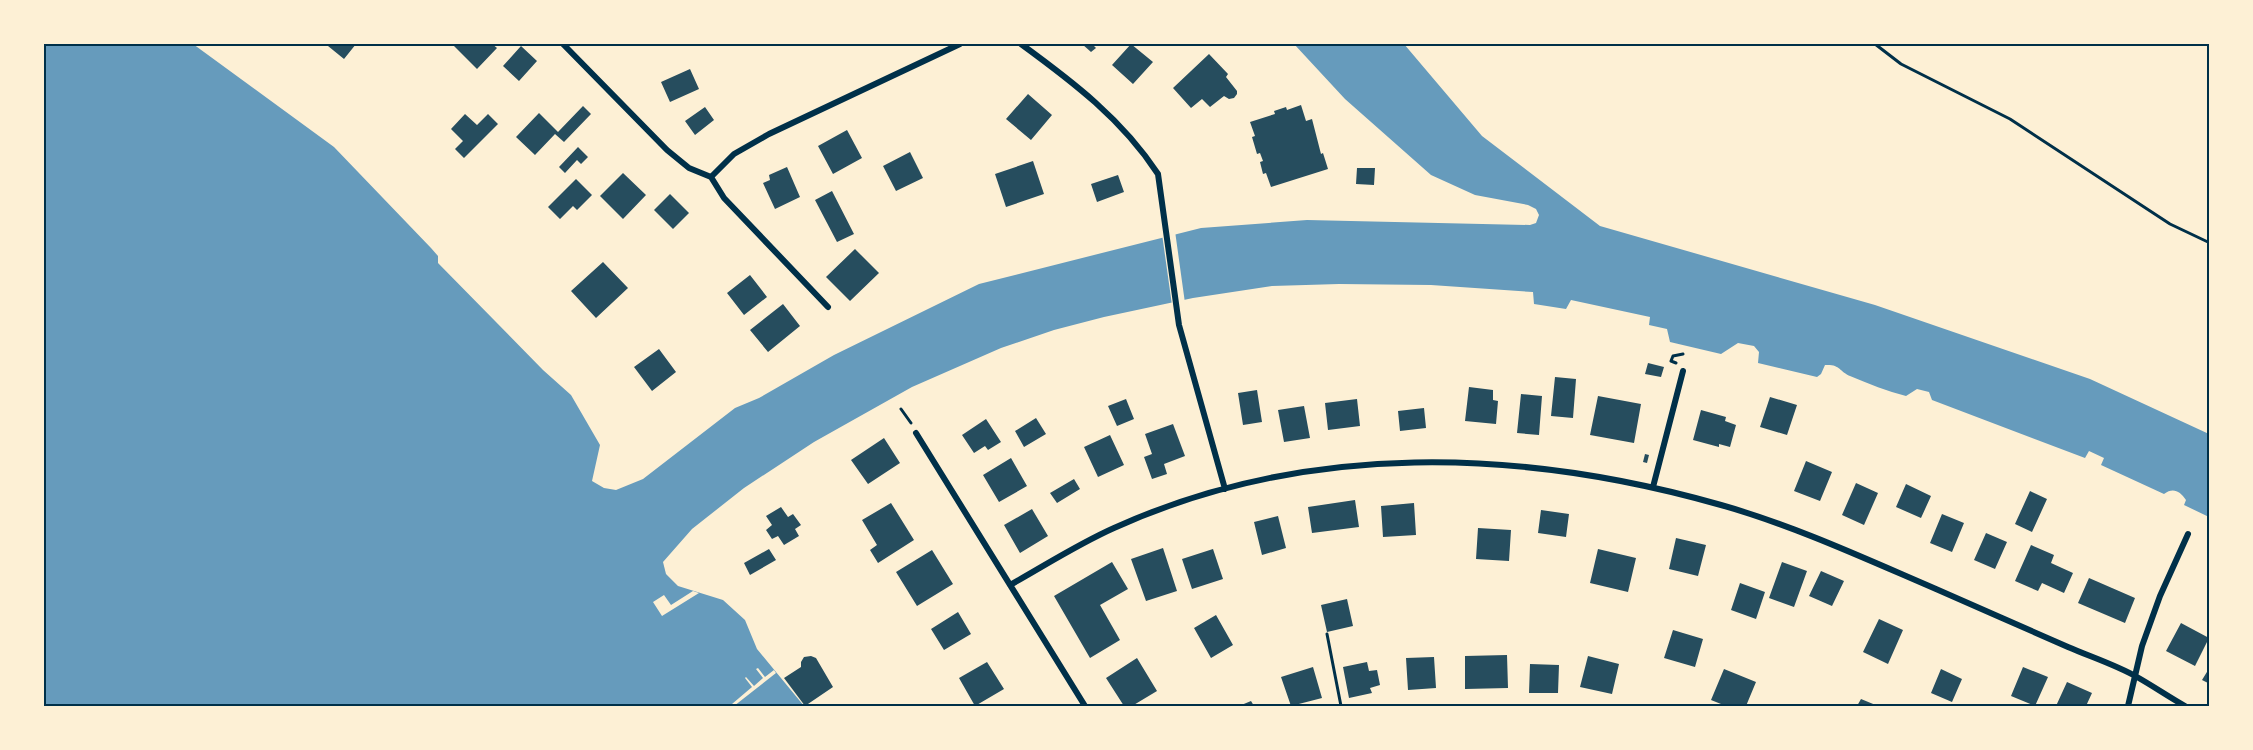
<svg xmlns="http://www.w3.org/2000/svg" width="2253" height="750" font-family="'DejaVu Sans',sans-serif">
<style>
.water{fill:#669bbc}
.pier{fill:#fdf0d5}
.building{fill:#264d5e}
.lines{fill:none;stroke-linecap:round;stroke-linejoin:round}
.path{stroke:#003049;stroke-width:3}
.minor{stroke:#003049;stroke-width:6}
.neatline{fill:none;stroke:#003049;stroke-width:2}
</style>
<rect width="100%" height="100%" fill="#fdf0d5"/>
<path class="water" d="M44 44H193L334 147 431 248 438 256V263L543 370 571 395 600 445 592 481 604 488 616 490 643 479 735 408 759 398 834 355 979 284 1201 228 1307 220 1530 225 1536 223 1539 215 1536 209 1528 205 1475 195 1431 175 1345 99 1294 44H1404L1482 136 1600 226 1875 305 2090 379 2209 434V517L2184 505 2186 500C2180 491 2173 487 2164 494L2101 465 2104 458 2089 451 2085 458 1932 400 1929 392 1917 389 1906 396C1887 391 1869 384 1850 376 1839 371 1840 364 1825 365L1821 374 1817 377 1758 363 1759 352 1754 346 1738 343 1721 354 1670 342 1667 329 1649 325 1650 317 1571 300 1566 309 1534 304 1533 292 1431 285 1339 284 1272 286 1193 298 1104 317 1054 330 1001 348 912 387 814 442 744 488 692 529 663 562 666 574 678 586 723 600 745 620 757 649 804 706H44Z"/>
<path class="pier" d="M1175 231 1185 303 1172 305 1162 234Z
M693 591 699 593 662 616 653 602 664 595 671 605Z
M758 668 765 677 774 670 776 673 734 706 732 704 752 687 745 678 746 677 754 686 763 678 756 669Z"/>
<path class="building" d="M330 44H356L344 59 328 46Z
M457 44H492L497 48 477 69 454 46Z
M1082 44H1096L1094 46 1096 48 1091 52Z
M1131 44 1153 62 1133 84 1112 65Z
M521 46 537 61 519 81 503 66Z
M1209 54 1228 74 1226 77 1237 91V94L1234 98 1229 99 1224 96 1210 107 1202 99 1191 108 1173 88Z
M690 69 699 89 670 102 661 82Z
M1028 94 1052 115 1031 140 1006 119Z
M1301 105 1306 121 1312 119 1321 154 1323 153 1328 169 1271 187 1266 173 1263 174 1260 162 1263 161 1260 153 1257 154 1252 137 1255 136 1250 122 1275 114 1274 111 1286 107 1287 110Z
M583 106 591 114 564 142 555 134 535 155 516 137 539 113 558 132Z
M705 107 714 120 695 135 685 121Z
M465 114 477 125 488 114 498 124 464 158 455 149 463 141 451 129Z
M847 130 862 158 833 174 818 146Z
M578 147 588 157 581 164 577 160 565 173 559 167Z
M910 152 923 178 896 191 883 166Z
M1033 161 1044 194 1006 207 995 174Z
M787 167 800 197 775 209 763 183 770 180 769 175Z
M1357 168H1375L1374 185 1356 184Z
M623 173 646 195 623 219 600 196Z
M1118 175 1124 192 1097 202 1091 184Z
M576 179 592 195 577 210 573 206 560 219 548 207Z
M832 191 854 234 837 242 815 200Z
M670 194 689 213 673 229 654 210Z
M855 249 879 273 850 301 826 277Z
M603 262 628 288 596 318 571 291Z
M750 275 767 297 744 315 727 293Z
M783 304 800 326 768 352 750 330Z
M659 349 676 372 652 391 634 367Z
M1648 363 1664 367 1661 377 1645 374Z
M1555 377 1576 379 1573 418 1551 416Z
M1469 387 1493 390V400L1498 401 1496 424 1465 421Z
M1257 390 1262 422 1243 425 1238 393Z
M1521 394 1542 396 1539 435 1517 433Z
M1598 396 1641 404 1634 443 1590 435Z
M1770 397 1797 405 1787 435 1760 427Z
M1126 399 1134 419 1117 426 1108 406Z
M1357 399 1360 426 1328 430 1325 403Z
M1304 406 1310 438 1284 442 1278 410Z
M1424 408 1426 428 1400 431 1398 411Z
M1701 410 1726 417 1725 421 1736 425 1730 447 1719 444V447L1693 440Z
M1036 418 1046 434 1024 447 1015 431Z
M986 419 1001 442 988 450 985 446 974 453 962 435Z
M1173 424 1185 456 1164 464 1167 474 1152 479 1144 457 1152 454 1145 434Z
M1110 435 1124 465 1098 477 1084 447Z
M884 438 900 463 868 484 851 460Z
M1645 454 1649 455 1647 463 1643 462Z
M1011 458 1027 486 999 502 983 475Z
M1806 461 1832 472 1820 501 1794 491Z
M1074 479 1080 489 1057 503 1050 493Z
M1856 483 1878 493 1864 525 1842 515Z
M1906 484 1931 496 1921 518 1896 507Z
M2030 491 2047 499 2032 532 2015 524Z
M1355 500 1359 527 1312 533 1308 507Z
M891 503 914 540 878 563 870 550 877 545 862 520Z
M1414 503 1416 535 1383 537 1381 506Z
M781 507 788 517 793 514 801 525 795 529 799 536 784 545 778 536 772 539 766 530 772 525 766 516Z
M1032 509 1048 536 1020 553 1004 525Z
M1541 510 1569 514 1566 537 1538 533Z
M1942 514 1964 523 1952 552 1930 543Z
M1278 516 1286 548 1262 555 1254 522Z
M1478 528 1511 530 1509 561 1476 559Z
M1986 533 2007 542 1995 569 1974 560Z
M1676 538 1706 545 1698 576 1669 569Z
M2031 545 2054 555 2051 563 2073 573 2064 593 2042 583 2038 591 2015 581Z
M1163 548 1177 591 1146 601 1131 559Z
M769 549 776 560 750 575 744 563Z
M1213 549 1223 579 1192 589 1182 559Z
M1598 549 1636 558 1628 592 1590 583Z
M932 550 953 584 917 606 896 572Z
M1112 562 1128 589 1100 605 1120 640 1090 658 1054 596Z
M1782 562 1807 571 1794 607 1769 598Z
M1821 571 1844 581 1832 606 1809 596Z
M2089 578 2135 598 2125 623 2078 603Z
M1740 583 1765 592 1756 619 1731 610Z
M1347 599 1353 626 1327 632 1321 605Z
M958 612 971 634 944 650 931 629Z
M1216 615 1233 645 1211 658 1194 628Z
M1879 619 1903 630 1888 664 1863 652Z
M2181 623 2209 638 2195 666 2166 651Z
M1673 630 1703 639 1695 667 1664 658Z
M1507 655 1508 688 1465 689V656Z
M811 656 816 658 833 687 805 706 784 678 801 667V662L804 657Z
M1588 656 1619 664 1612 694 1580 687Z
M1434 657 1436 688 1408 690 1406 658Z
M1137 658 1157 691 1132 706H1124L1106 678Z
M987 662 1004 689 975 706 959 678Z
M1367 662 1369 671 1377 670 1380 685 1370 688 1372 693 1349 698 1343 667Z
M1530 664 1559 665 1558 693H1529Z
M1313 667 1322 698 1291 706 1281 677Z
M2023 667 2048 677 2035 706 2011 696Z
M2210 667V684L2202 680Z
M1724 669 1756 682 1746 706H1726L1711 700Z
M1941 669 1962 679 1952 702 1931 693Z
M2067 682 2092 693 2086 706H2056Z
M1861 699 1878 706H1857Z
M1251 701 1254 706H1239Z"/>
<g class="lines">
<path class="path" d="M1875 44 1901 64 2010 119 2170 224 2210 243
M1676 363 1671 361 1673 356 1683 354
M901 409 911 423
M1327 634 1341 706"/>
<path class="minor" d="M563 44 667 150 689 168 711 177 724 198 828 307
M1021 44C1073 82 1122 119 1158 174L1179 325 1225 489
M711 177 734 154 769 134 960 44
M916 433 1085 706
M1653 487 1683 371
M1010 585C1044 566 1078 544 1114 528 1306 441 1521 448 1721 505 1795 526 1866 559 1936 589 1980 608 2024 628 2068 647 2091 657 2116 665 2137 677 2153 686 2169 697 2185 706
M2128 706 2142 646 2160 596 2188 534"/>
</g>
<rect width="2253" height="750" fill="none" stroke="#fdf0d5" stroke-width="90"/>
<rect x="45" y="45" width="2163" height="660" class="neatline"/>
</svg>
